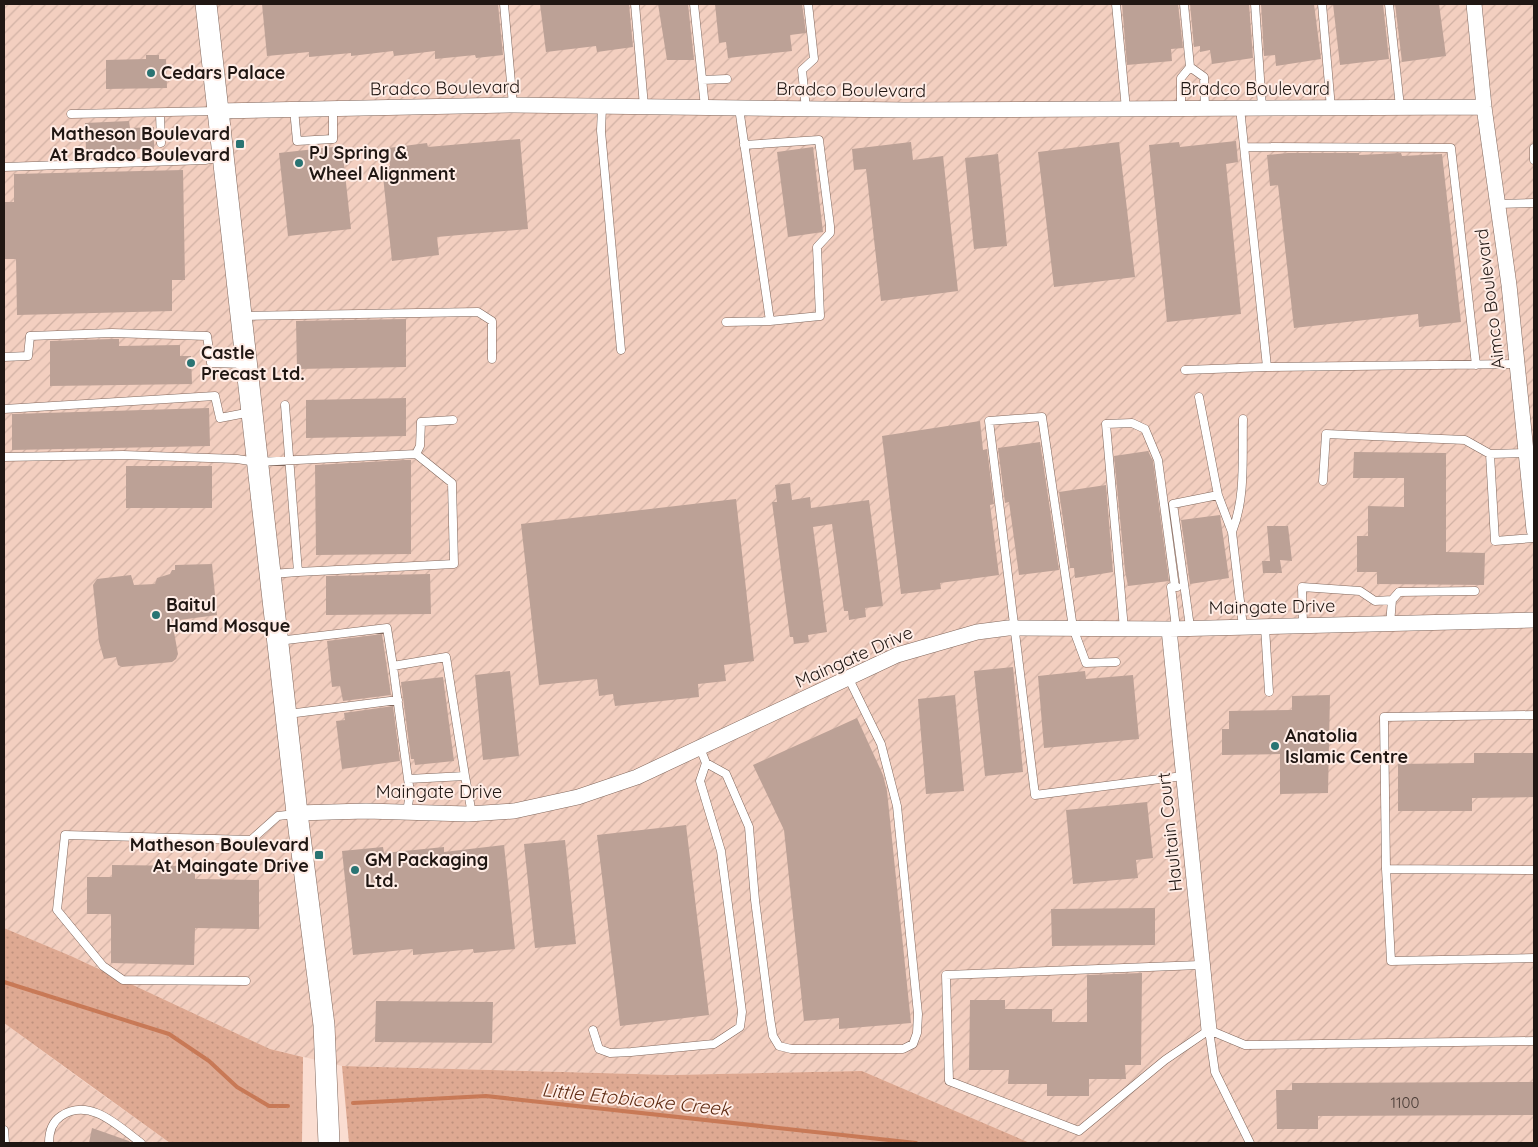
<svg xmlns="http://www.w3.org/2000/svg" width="1538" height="1147" font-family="Quicksand,sans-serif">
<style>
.industrial{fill:url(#industrial-furrows)}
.grass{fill:url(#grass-dots)}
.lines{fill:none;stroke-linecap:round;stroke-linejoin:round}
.stream{stroke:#c87956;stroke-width:4}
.building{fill:#bca196}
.lane-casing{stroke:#80675c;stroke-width:9}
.street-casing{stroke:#80675c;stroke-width:16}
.secondary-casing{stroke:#80675c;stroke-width:22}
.lane{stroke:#fff;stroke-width:8}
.street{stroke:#fff;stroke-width:15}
.secondary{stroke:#fff;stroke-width:21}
.poi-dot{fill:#297473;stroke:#ffede6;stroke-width:2}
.labels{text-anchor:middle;stroke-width:4;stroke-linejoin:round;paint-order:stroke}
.number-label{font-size:15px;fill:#473a34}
.poi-label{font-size:18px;font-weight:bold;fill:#201713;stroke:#ffede6;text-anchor:start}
.street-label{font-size:18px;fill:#201713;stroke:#ffede6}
.water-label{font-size:19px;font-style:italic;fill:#5f2b12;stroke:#ffede6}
</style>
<defs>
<pattern id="industrial-furrows" width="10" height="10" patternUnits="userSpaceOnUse" patternTransform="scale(1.25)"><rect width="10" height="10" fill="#f3cfc0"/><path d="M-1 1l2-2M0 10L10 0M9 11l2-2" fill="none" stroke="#d0b1a4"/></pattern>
<pattern id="grass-dots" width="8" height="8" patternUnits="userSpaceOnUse" patternTransform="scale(1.25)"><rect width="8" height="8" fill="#dea992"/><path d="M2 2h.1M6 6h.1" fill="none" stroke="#be917d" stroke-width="1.8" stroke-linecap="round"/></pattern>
</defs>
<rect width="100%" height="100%" fill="#faddd1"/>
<path class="industrial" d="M4 4H1534V1143H1030L862 1071 672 1075 342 1066 270 1049 71 956 4 928Z
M4 1023 86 1083 170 1143H4Z"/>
<path class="grass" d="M4 928 71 956 270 1049 303 1057 302 1143H170L4 1023Z
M342 1066 672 1075 862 1071 1030 1143H349Z"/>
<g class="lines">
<path class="stream" d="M4 982 169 1034 209 1061 237 1087 269 1106H288
M353 1103 486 1096 916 1143"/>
</g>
<path class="building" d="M262 4H498L503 55 476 58 475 55 435 59V51L394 56 393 51 351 56V53L309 57V52L267 56Z
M540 4H629L633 47 597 52 596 46 546 52Z
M658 4H688L694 60H667Z
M715 4H802L806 33 790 35 792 51 728 58 726 42 719 43Z
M1122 4H1178L1183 48 1171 49 1172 61 1127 65Z
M1190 4H1249L1253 58 1212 64 1210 50 1200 52V46L1194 47Z
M1261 4H1314L1321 59 1276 66 1275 55 1264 56Z
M1333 4H1383L1389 59 1340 65Z
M1395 4H1439L1446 56 1402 62Z
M146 55H159V59H166L167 88 106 89V60L146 59Z
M129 121 130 128 154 127V149L86 150 85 123Z
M520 139 528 229 437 237 439 255 392 261 382 167 390 166 388 148 427 143 428 147Z
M1236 141 1238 162 1226 164 1241 314 1167 322 1149 145 1179 142 1180 147Z
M911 142 913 160 943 156 958 291 881 301 866 169 854 170 852 149Z
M1119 142 1135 277 1054 287 1038 152Z
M342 146 351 229 288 236 279 153Z
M813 147 823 232 788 237 777 152Z
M1288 153H1359V155L1401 153 1402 156 1442 154 1461 322 1419 327 1418 314 1294 328 1278 185 1270 186 1267 155Z
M998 154 1007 246 974 249 965 158Z
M183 170 185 280H172V311L17 315 16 259H4V202H14V174Z
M406 319V367L297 369 296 321Z
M112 339H119V346L180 345V356H191L192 384 50 386V341Z
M406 398V436L306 438V400Z
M209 408 210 446 12 450V414Z
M980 421 983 450 987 449 994 504 990 505 999 575 940 583 941 589 901 594 882 436Z
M1040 442 1059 570 1019 575 1009 502 1005 503 998 448Z
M1148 451 1153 461 1169 581 1128 586 1125 571 1114 456Z
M1354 452 1446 453V552L1485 553 1484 585 1377 584V572H1357V536H1368V506L1404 507V478H1353Z
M404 460H411V554L316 555 315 465Z
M126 466H212V508H126Z
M790 483 792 500 810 497 811 508 869 500 883 606 865 608 866 617 849 620 848 611H844L832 524 813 527 827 632 808 635 809 642 794 644 793 637H790L772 502H777L775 485Z
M1106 485 1113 572 1075 578 1074 568H1070L1059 492Z
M736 499 754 661 724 665 726 681 698 684 699 697 615 706 613 694 599 696 597 679 539 685 521 524Z
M1220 515 1229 578 1190 584 1181 520Z
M1267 526H1288L1292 561 1280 560 1282 573H1263L1262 561H1270Z
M212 564 217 615 172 621 178 654 176 659 172 662 122 667 118 665 116 657 104 659 99 642 93 585 97 579 131 575 134 585 155 584 157 578 170 574 172 570H175V565Z
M430 574 431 614 326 615V576Z
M382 634 391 695 343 701 340 686 332 687 327 641Z
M1013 667 1023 772 985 776 974 671Z
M510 671 519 756 483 760 475 675Z
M1085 671 1086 679 1133 675 1139 739 1044 748 1038 676Z
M443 677 454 761 415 765 414 759H411L401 682Z
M955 695 964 791 926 794 918 699Z
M1330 695 1328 793 1280 794V754L1222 755V729H1229V711L1292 710V696Z
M393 706 400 761 342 769 336 721 345 720 344 713Z
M857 718 883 775 887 791 911 1023 839 1029V1018L804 1021 784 830 753 765Z
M1474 753H1534V797L1472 798V811H1398V764L1474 763Z
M1147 802 1153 858 1136 860 1138 878 1073 884 1066 810Z
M686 825 709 1015 620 1026 597 835Z
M565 840 576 944 535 948 524 844Z
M504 845 515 949 474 953 473 949 413 955V949L353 955 342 851 383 847 384 853 444 847V852Z
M112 865 195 866V879L259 880V929L195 928 194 965 111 963V914H87V877H112Z
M1155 908V945L1052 946 1051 909Z
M1142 973 1141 1065H1125L1126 1079H1089V1096H1047V1084H1008L1009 1070H969L970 1000H1005V1009H1052V1022H1087V975Z
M376 1001 493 1002 492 1043 375 1042Z
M1534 1082V1115L1318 1116V1129H1277L1276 1090H1292V1083Z
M92 1128 129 1141 131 1143H89Z"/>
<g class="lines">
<g class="lane-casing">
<path id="lane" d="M504 4 513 105
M635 4 644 106
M694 4 705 107
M1116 4 1126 109
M1184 4 1190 67
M1255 4 1262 108
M1322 4 1331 108
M1389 4 1400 107
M702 80 727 79
M602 107 601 131 621 350
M1181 108V78L1190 67 1204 77 1205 108
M294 109 297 141 333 139V108
M806 109 802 70 814 59 808 4
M160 113 161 143
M71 114 217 111
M744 145 819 140 830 226V233L817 247 820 316 770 321
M1245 147 1451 148 1476 365
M1534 148V160
M4 167 205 160 222 157
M1497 204 1534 203
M243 316 478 312 492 321V359
M726 322 770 321 739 108
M4 357 28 356 30 336 112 333 207 336 211 363 245 364
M1267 367 1517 364
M1185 370 1267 367 1240 108
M1199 397 1218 495 1232 532 1243 627
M4 409 215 396 220 418 251 412
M1526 453 1490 454 1495 541 1534 538
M416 454 420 446 421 422 453 420
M4 457 123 455 237 459 257 462 416 454 452 483 454 564 298 572
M1323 481 1326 434 1465 440 1490 454
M1232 532C1246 497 1242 457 1243 419
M272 574 298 572 285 405
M1392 600 1399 592 1475 591
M1303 626 1302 587 1360 591 1375 601 1392 600 1390 624
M1190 627 1173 504 1218 495
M1265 627 1269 692
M1176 628 1171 587H1177
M1124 629 1106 424 1132 423 1145 429 1158 460 1175 587
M278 641 387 628 393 666
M1116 662 1086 663 1073 628 1042 417 989 421 1035 795 1183 776
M288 714 398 700
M1534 715 1384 717 1386 869 1534 870
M706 763 726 774 749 827 755 900 770 1018 773 1036 779 1046 791 1049H903L913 1044 917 1033 918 1014 897 806 881 744 849 679
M408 779 393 666 446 657 465 776
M407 813 410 792 408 779 465 776 472 814
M1386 869 1391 961 1534 958
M1200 965 946 975 949 1081 1079 1131 1165 1060 1209 1030
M246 981 123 980 103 966 57 910 65 835 251 840 278 816 295 814
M593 1030 599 1049 610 1053 631 1052 714 1044 740 1027 742 1012 721 851 700 781 706 763 700 748
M1209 1030 1245 1045 1534 1041
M1209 1030 1215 1072 1250 1143
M4 1130 5 1143
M49 1143C49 1133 52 1122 61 1116 90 1097 118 1126 141 1143"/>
</g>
<g class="street-casing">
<path id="street" d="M1474 4 1484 107 1509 285 1534 530
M217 111 513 105 905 110 1484 107
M1169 629 1209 1030
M297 813 366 811 468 814 514 811 578 797 637 777 897 655 977 632 1008 628 1169 629 1534 620"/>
</g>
<g class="secondary-casing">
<path id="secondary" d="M206 4 297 813 324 1025 329 1143"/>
</g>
<use href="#lane" class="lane"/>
<use href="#street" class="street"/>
<use href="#secondary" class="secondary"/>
</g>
<g class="poi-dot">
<circle cx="151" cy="73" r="5"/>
<rect x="235" y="139" width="10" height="10" rx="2.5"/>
<circle cx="299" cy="163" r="5"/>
<circle cx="191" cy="363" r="5"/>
<circle cx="156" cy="615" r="5"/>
<circle cx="1275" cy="746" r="5"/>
<rect x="314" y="850" width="10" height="10" rx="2.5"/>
<circle cx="355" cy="870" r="5"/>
</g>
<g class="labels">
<g class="number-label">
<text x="1405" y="1108">1100</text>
</g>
<g class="poi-label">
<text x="161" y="79">Cedars Palace</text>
<text x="230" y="140" text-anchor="end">Matheson Boulevard<tspan x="230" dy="21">At Bradco Boulevard</tspan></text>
<text x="309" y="159">PJ Spring &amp;<tspan x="309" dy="21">Wheel Alignment</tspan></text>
<text x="201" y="359">Castle<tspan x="201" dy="21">Precast Ltd.</tspan></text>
<text x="166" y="611">Baitul<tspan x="166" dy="21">Hamd Mosque</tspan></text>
<text x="1285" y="742">Anatolia<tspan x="1285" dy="21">Islamic Centre</tspan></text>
<text x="309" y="851" text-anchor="end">Matheson Boulevard<tspan x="309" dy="21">At Maingate Drive</tspan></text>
<text x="365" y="866">GM Packaging<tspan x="365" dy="21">Ltd.</tspan></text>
</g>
<g class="street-label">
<text transform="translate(445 88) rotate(-1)" y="6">Bradco Boulevard</text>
<text x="1255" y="95">Bradco Boulevard</text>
<text transform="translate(851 90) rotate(1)" y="6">Bradco Boulevard</text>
<text transform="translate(1490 299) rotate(-97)" y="6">Aimco Boulevard</text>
<text transform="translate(1272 607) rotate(-1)" y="6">Maingate Drive</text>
<text transform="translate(854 657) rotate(-24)" y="6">Maingate Drive</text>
<text x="439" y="798">Maingate Drive</text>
<text transform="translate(1170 832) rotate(-96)" y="6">Haultain Court</text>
</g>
<g class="water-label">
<text transform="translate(636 1099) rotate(6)" y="7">Little Etobicoke Creek</text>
</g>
</g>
<rect width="1538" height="1147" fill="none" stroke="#201713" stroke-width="10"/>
</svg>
